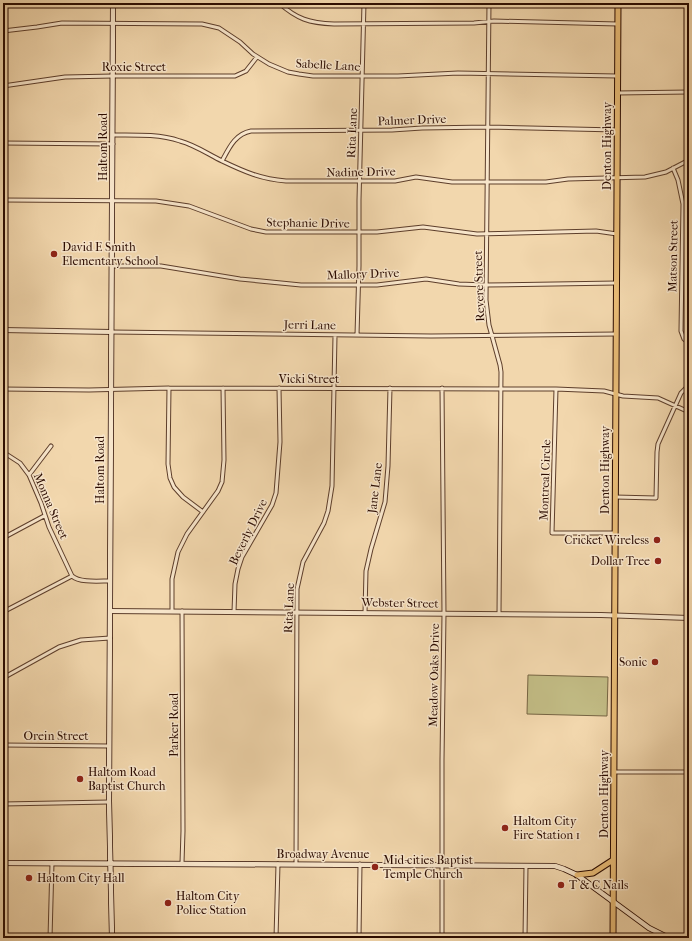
<svg xmlns="http://www.w3.org/2000/svg" width="692" height="941" font-family="'IM FELL French Canon',serif">
<style>
.green{fill:#c2bc85;stroke:#766442}
.lines{fill:none;stroke-linecap:round;stroke-linejoin:round}
.minor-casing{stroke:#5d3e2b;stroke-width:5}
.tertiary-casing{stroke:#5d3e2b;stroke-width:6}
.secondary-casing{stroke:#2b0b00;stroke-width:6}
.primary-casing{stroke:#2b0b00;stroke-width:7}
.minor{stroke:#f7e5ca;stroke-width:3}
.tertiary{stroke:#f7e5ca;stroke-width:4}
.secondary{stroke:#f7e5ca;stroke-width:4.5}
.primary{stroke:#e9bc76;stroke-width:5}
.poi-dot{fill:#8f2418;stroke:#f7e5ca;stroke-width:1.5}
.labels{text-anchor:middle;stroke-width:3;stroke-linejoin:round;paint-order:stroke}
.street-label{font-size:12px;fill:#2b0b00;stroke:#f7e5ca}
.poi-label{font-size:12px;fill:#2b0b00;stroke:#f7e5ca;text-anchor:start}
</style>
<rect width="100%" height="100%" fill="#f2d7ad"/>
<filter id="stains"><feTurbulence type="fractalNoise" baseFrequency=".005" numOctaves="4"/><feColorMatrix values="0 0 0 0 .2 0 0 0 0 .09 0 0 0 0 .02 0 0 0 .5 -.17"/></filter>
<radialGradient id="worn" r=".72"><stop offset=".6" stop-color="#630" stop-opacity="0"/><stop offset="1" stop-color="#630" stop-opacity=".3"/></radialGradient>
<path class="green" d="M528 675 608 677 607 716 527 714Z"/>
<g class="lines">
<g class="minor-casing">
<path id="minor" d="M279 3C297 19 309 23 334 24L474 23 494 21 618 24
M489 3 486 300 489 325 500 365 501 372 499 614
M3 31 37 27 62 23 202 24 219 28 240 42 253 54 269 64 288 72 299 74 313 76H398L458 73 617 76
M3 86 65 77 113 76H235L246 71 257 57
M617 93 689 92
M113 135C135 135 159 134 180 141 195 145 208 154 222 161 245 172 261 179 286 181H395L416 177 452 182H546L568 179 645 177 666 172 689 160
M3 143 113 144
M222 161C229 148 235 134 251 131L392 130 422 128 488 127 617 130
M673 168 678 180 683 204 681 331 684 339 689 343
M3 200 156 201 189 206 251 229 266 232H377L423 227 477 234 596 231 617 234
M112 266H161L240 279 301 285H377L426 279 459 284 486 285 616 283
M111 332 431 336 616 334
M357 335 359 266V200L364 3
M169 388 168 464 170 478 174 487 183 497 203 512
M3 389 89 390 169 388 556 389 604 391 623 396 658 398 689 412
M556 389 552 533H615
M3 452 20 463 29 475 41 503 49 527 72 576
M29 475 51 446
M615 497 656 498 657 452 658 444 681 393 689 385
M3 538 44 516
M72 576C80 583 99 581 110 581
M172 611V579L178 552 187 534 218 491 222 482 224 460 223 388
M3 612 72 576
M234 612 235 584 238 569 242 557 272 505 276 493 280 442 279 388
M365 613 366 571 371 549 385 502 388 466 390 388
M3 678 59 647 81 640 110 638
M3 745 109 746
M614 772H689
M3 804 109 802
M182 863 183 831 182 611
M296 864 297 589 303 562 324 523 328 511 332 486 335 336
M50 938 52 863
M276 938 278 864
M359 938 360 864
M442 938V760L444 614 442 388
M525 938 526 866"/>
</g>
<g class="tertiary-casing">
<path id="tertiary" d="M3 330 111 332
M110 611 601 615 689 618"/>
</g>
<g class="secondary-casing">
<path id="secondary" d="M3 863 555 866 564 869 577 875 649 928 669 938
M112 938 109 801 113 3"/>
</g>
<g class="primary-casing">
<path id="primary" d="M577 875 593 873 613 860
M613 938 618 3"/>
</g>
<use href="#minor" class="minor"/>
<use href="#tertiary" class="tertiary"/>
<use href="#secondary" class="secondary"/>
<use href="#primary" class="primary"/>
</g>
<g class="poi-dot">
<circle cx="54" cy="254" r="4"/>
<circle cx="657" cy="540" r="4"/>
<circle cx="658" cy="561" r="4"/>
<circle cx="655" cy="662" r="4"/>
<circle cx="80" cy="779" r="4"/>
<circle cx="505" cy="828" r="4"/>
<circle cx="375" cy="867" r="4"/>
<circle cx="29" cy="878" r="4"/>
<circle cx="561" cy="885" r="4"/>
<circle cx="168" cy="903" r="4"/>
</g>
<g class="labels">
<g class="street-label">
<text transform="translate(328 65) rotate(3)" y="4">Sabelle Lane</text>
<text x="134" y="71">Roxie Street</text>
<text transform="translate(412 120) rotate(-2)" y="4">Palmer Drive</text>
<text transform="translate(352 133) rotate(-88)" y="4">Rita Lane</text>
<text transform="translate(607 146) rotate(-90)" y="4">Denton Highway</text>
<text transform="translate(103 147) rotate(-90)" y="4">Haltom Road</text>
<text transform="translate(361 172) rotate(-1)" y="4">Nadine Drive</text>
<text transform="translate(308 223) rotate(1)" y="4">Stephanie Drive</text>
<text transform="translate(673 256) rotate(-89)" y="4">Matson Street</text>
<text transform="translate(363 274) rotate(-2)" y="4">Mallory Drive</text>
<text transform="translate(479 286) rotate(-92)" y="4">Revere Street</text>
<text transform="translate(310 325) rotate(1)" y="4">Jerri Lane</text>
<text x="309" y="383">Vicki Street</text>
<text transform="translate(100 470) rotate(-90)" y="4">Haltom Road</text>
<text transform="translate(605 470) rotate(-90)" y="4">Denton Highway</text>
<text transform="translate(545 480) rotate(-88)" y="4">Montreal Circle</text>
<text transform="translate(375 488) rotate(-83)" y="4">Jane Lane</text>
<text transform="translate(51 506) rotate(67)" y="4">Monna Street</text>
<text transform="translate(248 532) rotate(-64)" y="4">Beverly Drive</text>
<text transform="translate(400 603) rotate(1)" y="4">Webster Street</text>
<text transform="translate(289 608) rotate(-88)" y="4">Rita Lane</text>
<text transform="translate(434 675) rotate(-89)" y="4">Meadow Oaks Drive</text>
<text transform="translate(174 725) rotate(-90)" y="4">Parker Road</text>
<text x="56" y="740">Orein Street</text>
<text transform="translate(604 794) rotate(-90)" y="4">Denton Highway</text>
<text x="323" y="858">Broadway Avenue</text>
</g>
<g class="poi-label">
<text x="62" y="251">David E Smith<tspan x="62" dy="14">Elementary School</tspan></text>
<text x="649" y="544" text-anchor="end">Cricket Wireless</text>
<text x="650" y="565" text-anchor="end">Dollar Tree</text>
<text x="647" y="666" text-anchor="end">Sonic</text>
<text x="88" y="776">Haltom Road<tspan x="88" dy="14">Baptist Church</tspan></text>
<text x="513" y="825">Haltom City<tspan x="513" dy="14">Fire Station 1</tspan></text>
<text x="383" y="864">Mid-cities Baptist<tspan x="383" dy="14">Temple Church</tspan></text>
<text x="37" y="882">Haltom City Hall</text>
<text x="569" y="889">T &amp; C Nails</text>
<text x="176" y="900">Haltom City<tspan x="176" dy="14">Police Station</tspan></text>
</g>
</g>
<rect width="692" height="941" fill="none" stroke="#f2d7ad" stroke-width="16"/>
<rect x="4" y="4" width="684" height="933" fill="none" stroke="#2b0b00" stroke-width="2"/>
<rect x="8" y="8" width="676" height="925" fill="none" stroke="#2b0b00"/>
<rect width="100%" height="100%" filter="url(#stains)"/>
<rect width="100%" height="100%" fill="url(#worn)"/>
</svg>
